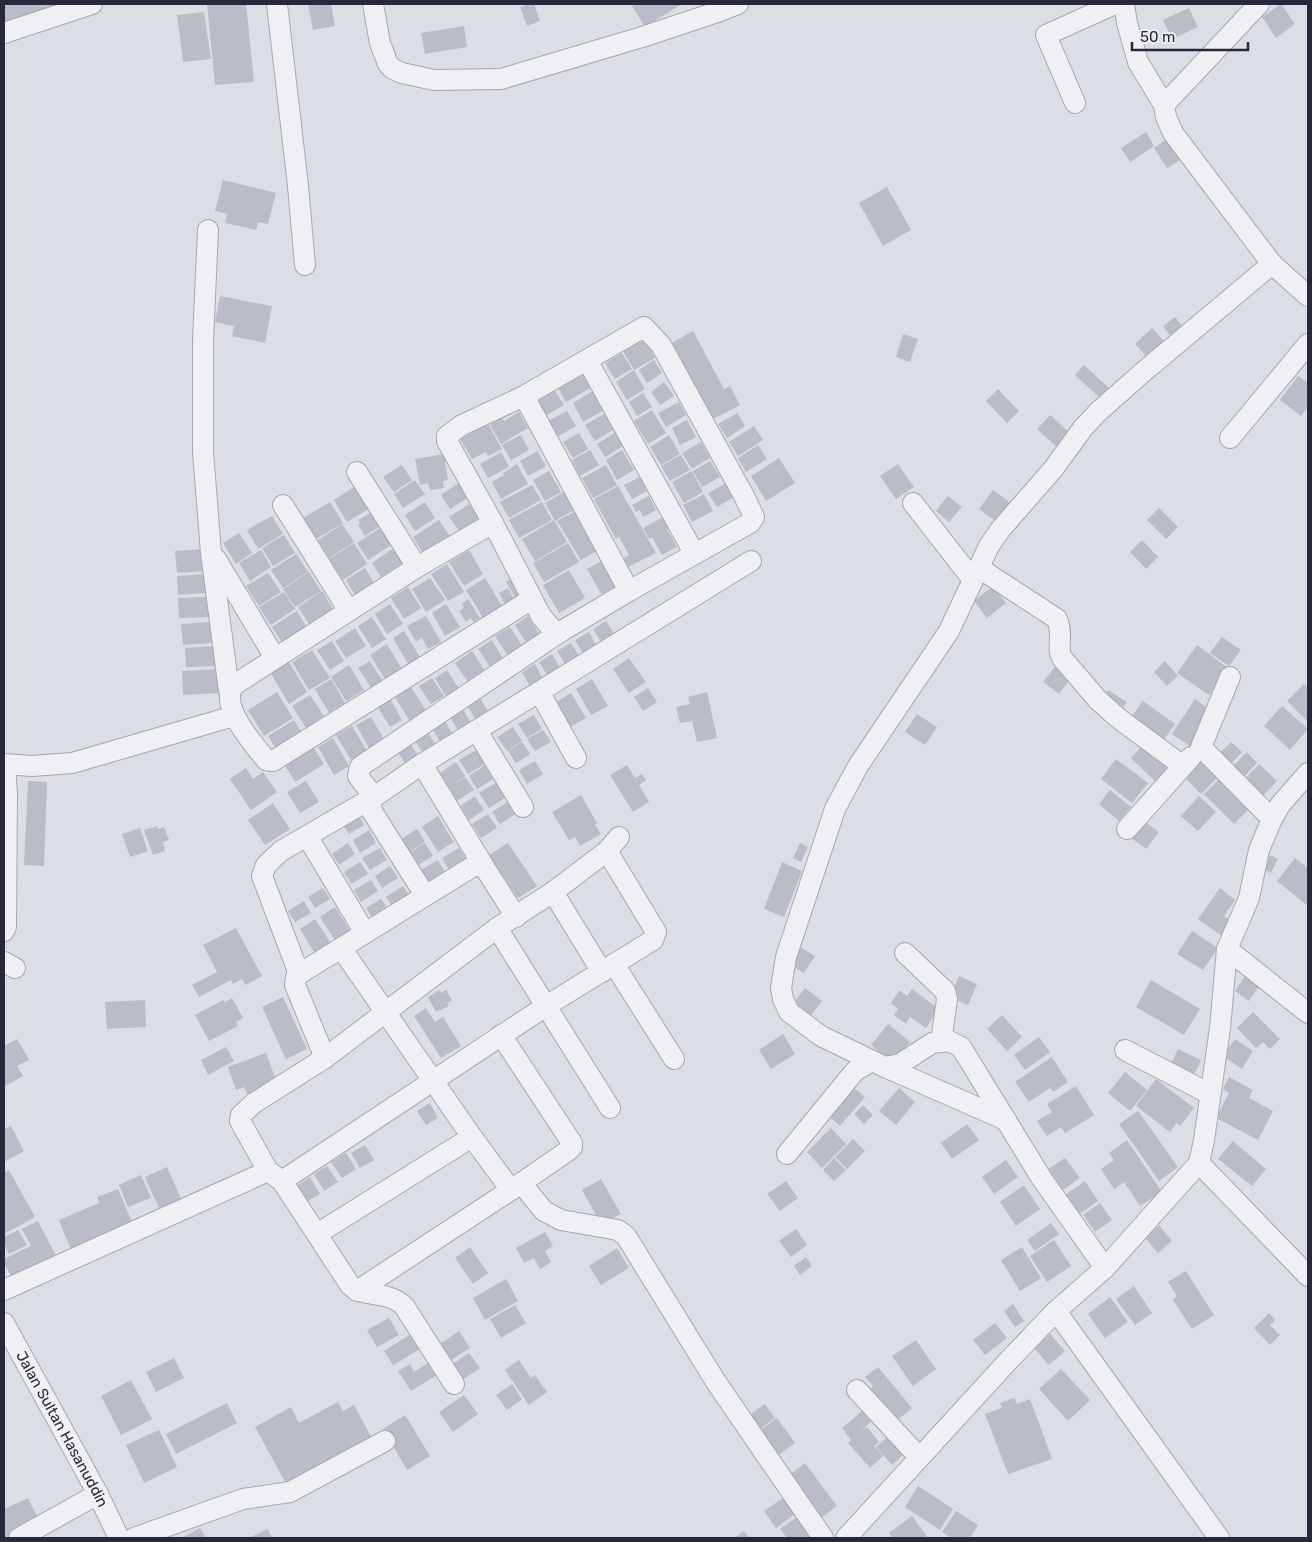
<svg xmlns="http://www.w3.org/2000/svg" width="1312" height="1542" font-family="Rubik,sans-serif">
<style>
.building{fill:#babcc7}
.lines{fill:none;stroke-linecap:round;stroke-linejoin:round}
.minor-casing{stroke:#a6a8b2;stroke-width:22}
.minor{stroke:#efeff4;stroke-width:20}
.labels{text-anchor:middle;stroke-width:4.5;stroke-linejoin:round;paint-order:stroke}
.street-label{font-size:15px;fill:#27293a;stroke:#ebedf3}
</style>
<rect width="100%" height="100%" fill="#dcdee5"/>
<path class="building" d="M4 4H62L4 24Z
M207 4H246L254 82 215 85Z
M308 4H331L335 26 313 30Z
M530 4H534L540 21 527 26 520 7Z
M637 4H682L645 27 632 6Z
M1281 4 1295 24 1276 38 1262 17Z
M1189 8 1198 27 1172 39 1163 20Z
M204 12 211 59 183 62 177 15Z
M464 26 467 47 425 54 421 33Z
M1146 132 1154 146 1130 162 1121 148Z
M1167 139 1180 160 1167 168 1154 148Z
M223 180 276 193 268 224 258 222 256 230 225 223 227 214 215 211Z
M887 187 911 230 883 246 859 203Z
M220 296 272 306 265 343 232 336 234 326 215 322Z
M1175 317 1183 327 1170 336 1163 326Z
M1152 328 1167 344 1150 360 1135 344Z
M693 331 724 389 730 386 740 405 711 420 670 344Z
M903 334 918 339 910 362 896 357Z
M644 339 655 358 634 370 623 351Z
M622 353 632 369 615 379 605 363Z
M654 360 662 373 647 383 639 370Z
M1084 365 1109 388 1100 398 1075 375Z
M585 370 594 386 566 402 557 386Z
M634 370 645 389 627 400 616 382Z
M1298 376 1308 383V406L1301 416 1280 400Z
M664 382 674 396 660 405 651 392Z
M552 386 564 405 542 418 530 398Z
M998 389 1019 411 1007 423 986 401Z
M595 390 606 409 583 422 573 403Z
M643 393 652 407 637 416 629 402Z
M679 402 686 415 666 427 658 413Z
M652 410 666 433 648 444 634 421Z
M567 411 576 426 557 437 548 421Z
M519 412 528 428 501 444 490 425 502 417 504 421Z
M607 412 616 428 595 441 585 425Z
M737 413 745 426 727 438 718 424Z
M1050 415 1070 433 1057 447 1037 429Z
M687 420 696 437 680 445 672 428Z
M488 424 502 449 488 456 486 452 472 459 460 439Z
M754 426 763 440 738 456 729 442Z
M616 432 625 445 605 457 597 444Z
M579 433 588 449 573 458 563 442Z
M521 435 529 450 511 460 502 445Z
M669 435 680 454 661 465 650 447Z
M701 442 710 458 692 469 682 453Z
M758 445 767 459 746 472 738 458Z
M590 450 599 465 580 476 572 460Z
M622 450 634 470 617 480 606 460Z
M537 451 546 466 528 476 520 461Z
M501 452 509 467 488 478 480 464Z
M444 454 448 480 443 481 444 488 430 490 428 483 420 485 415 459Z
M681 455 690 470 670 481 661 466Z
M779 458 795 483 766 501 751 476Z
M710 461 720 477 702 487 693 471Z
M517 464 528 484 501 499 492 482 504 475 503 473Z
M898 464 914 487 896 499 880 476Z
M402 465 412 480 394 492 383 477Z
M606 465 617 485 593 498 582 478Z
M549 471 561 492 545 501 533 480Z
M692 471 703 492 684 503 672 482Z
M640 477 647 491 632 499 624 485Z
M415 480 425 494 403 508 394 494Z
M460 482 469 497 450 509 441 495Z
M726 483 734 497 717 507 708 493Z
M359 484 372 507 347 522 334 500Z
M532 485 541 500 509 518 500 502Z
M618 486 656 553 624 569 619 561 629 555 619 537 616 539 594 499Z
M993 490 1012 504 998 523 979 509Z
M564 492 574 510 555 521 545 503Z
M704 494 713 511 692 522 683 505Z
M649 496 656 510 643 517 640 510 636 512 632 505Z
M948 496 962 507 949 522 936 511Z
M330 502 343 523 316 539 303 518Z
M425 502 435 518 415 531 405 515Z
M542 502 552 520 519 538 509 520Z
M469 504 479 518 459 531 449 517Z
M1159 508 1178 527 1166 539 1147 520Z
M576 511 599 550 581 560 557 521Z
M370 513 372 516 374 515 381 526 365 536 358 525 360 524 358 520Z
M667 515 673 525 667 529 677 547 662 555 652 537 649 539 643 528Z
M272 516 283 534 258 549 247 530Z
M439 520 451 538 425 556 413 537Z
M554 520 567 542 535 561 522 539Z
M342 524 354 542 329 558 318 540Z
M382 527 393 544 368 560 357 543Z
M239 533 252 553 236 564 223 543Z
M284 535 295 553 273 566 262 548Z
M1142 540 1158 557 1146 569 1130 552Z
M354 543 367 564 343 580 329 559Z
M568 543 579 562 544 582 533 563Z
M395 547 404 562 381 577 372 563Z
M206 549 207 571 177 573 175 551Z
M261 550 271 567 250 581 239 563Z
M469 550 483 574 464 586 449 562Z
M296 554 308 572 283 588 271 570Z
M602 561 616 586 601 594 587 569Z
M447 564 464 592 448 601 431 574Z
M365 568 376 586 357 598 346 580Z
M569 570 585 598 559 613 543 585Z
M309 572 321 591 295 607 283 589Z
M268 573 281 592 259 606 246 586Z
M206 574 207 593 178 595 177 576Z
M515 576 525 592 515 597 506 582Z
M430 578 445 600 426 612 412 589Z
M485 578 504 609 485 621 466 590Z
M993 586 1006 603 987 618 974 601Z
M408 587 421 608 404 619 391 598Z
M508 588 515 601 506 606 499 593Z
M322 591 335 612 311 627 298 607Z
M284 592 295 609 271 625 259 607Z
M208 597 209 617 179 618 178 598Z
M468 599 480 618 473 622 471 618 466 622 459 611 464 608 462 604Z
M390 604 403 624 387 634 375 614Z
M446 604 460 627 445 636 432 613Z
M297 611 309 631 285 647 272 627Z
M426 616 441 642 428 649 422 638 416 642 407 626Z
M528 616 540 635 527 644 515 625Z
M372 617 386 639 372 648 358 626Z
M606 621 615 635 602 643 593 629Z
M211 622 212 643 183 645 181 624Z
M510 627 523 647 508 656 495 636Z
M355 628 366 646 346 658 335 641Z
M404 631 420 657 408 664 393 638Z
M589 632 597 647 584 655 575 640Z
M1222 637 1241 650 1229 666 1210 653Z
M492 640 503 659 490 667 478 649Z
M332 641 344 661 330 670 317 650Z
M571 643 579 656 565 664 557 651Z
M387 644 402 669 385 679 370 655Z
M1197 645 1228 668 1209 695 1177 673Z
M216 646 218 666 186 667 185 648Z
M312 650 330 678 309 690 292 662Z
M472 651 485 671 468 682 455 663Z
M552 654 560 668 547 675 539 662Z
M629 658 646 682 629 693 613 669Z
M370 661 383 682 372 689 358 668Z
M1165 661 1178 676 1167 686 1154 672Z
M289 662 307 692 289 704 271 674Z
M535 664 543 679 530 686 522 672Z
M349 665 364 690 346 701 331 677Z
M1055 667 1070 679 1059 694 1043 682Z
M218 669 220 693 183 695 182 671Z
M447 670 460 690 447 698 435 678Z
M432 678 444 696 431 704 419 686Z
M331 679 345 703 329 713 315 689Z
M592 679 608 706 591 715 576 689Z
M409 684 427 712 411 723 393 694Z
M1304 684 1308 688V722L1287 701Z
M648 688 657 702 643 711 634 697Z
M1108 690 1127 702 1120 713 1101 701Z
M277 692 293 718 264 736 248 710Z
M707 692 717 738 697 742 692 721 680 723 676 707 690 704 688 697Z
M571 693 586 718 570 727 555 703Z
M310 695 324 716 306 728 292 706Z
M390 698 402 720 390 727 377 706Z
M480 698 489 713 476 720 467 705Z
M1195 699 1213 712 1190 746 1172 734Z
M1143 701 1175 724 1162 742 1130 719Z
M1282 706 1308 729 1290 750 1264 726Z
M463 709 471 724 459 732 450 717Z
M917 714 937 727 925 745 905 732Z
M534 715 542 729 527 738 518 724Z
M371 717 384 739 369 748 356 725Z
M294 720 304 736 278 752 268 736Z
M445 721 453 735 440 742 432 728Z
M352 726 367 751 351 760 336 735Z
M513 727 522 741 507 751 497 737Z
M543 730 551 742 535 751 527 739Z
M427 731 435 744 422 752 414 739Z
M333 738 349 766 334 775 318 747Z
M522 742 530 754 516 763 508 751Z
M1231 742 1242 752 1231 764 1220 753Z
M410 743 418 755 405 763 397 751Z
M312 745 324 764 295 782 283 762Z
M1143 745 1167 768 1155 781 1131 758Z
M476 750 485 764 468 774 459 760Z
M1247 752 1257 763 1240 781 1229 770Z
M1204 757 1221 774 1201 794 1184 777Z
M1116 759 1148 783 1132 803 1101 779Z
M535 761 543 774 527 784 519 770Z
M456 762 465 776 449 787 440 773Z
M1259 764 1277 781 1258 801 1240 784Z
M485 765 493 779 477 789 469 776Z
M627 765 635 778 642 774 646 780 639 785 649 802 633 812 610 775Z
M246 768 253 779 263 772 277 792 251 810 230 779Z
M1223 775 1253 805 1234 824 1204 794Z
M465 777 474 790 457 801 449 787Z
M28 781 47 782 44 866 24 865Z
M306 781 319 802 300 813 287 792Z
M497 782 506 797 489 808 479 793Z
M1110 790 1131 807 1119 821 1099 804Z
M581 795 597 823 595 825 601 834 580 846 575 837 569 840 552 812Z
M475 796 484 810 469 820 460 806Z
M1199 796 1216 812 1198 831 1181 816Z
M509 801 517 813 500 824 492 812Z
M273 803 290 829 265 845 248 820Z
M357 813 364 825 349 834 341 822Z
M488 814 497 828 481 838 472 824Z
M438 816 446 829 440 833 446 830 454 842 438 852 422 827Z
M1143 820 1159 832 1146 849 1130 837Z
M157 826 158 829 164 827 169 840 163 842 165 851 153 855 144 830Z
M140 828 148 851 130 857 122 834Z
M417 829 425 842 409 852 401 839Z
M369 830 376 843 360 853 353 840Z
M348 843 355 854 339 865 332 854Z
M425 843 433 856 418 865 410 852Z
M508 843 537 886 518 898 489 855Z
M800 843 808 847 801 862 793 858Z
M380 848 387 860 370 870 362 858Z
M459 848 467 861 450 872 442 858Z
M1270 855 1278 859 1271 873 1263 869Z
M1295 858 1308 868V906L1277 881Z
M438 860 447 876 430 885 421 870Z
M360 862 368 874 351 884 344 872Z
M782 862 802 871 784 917 764 909Z
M390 866 398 878 382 888 375 876Z
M371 880 378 891 361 902 354 890Z
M403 886 411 898 394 909 386 897Z
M323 888 330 899 315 908 308 897Z
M1220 888 1235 900 1224 916 1232 923 1222 936 1198 919Z
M381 899 389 910 373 919 366 908Z
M304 901 311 913 295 922 288 911Z
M335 907 352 934 337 943 320 917Z
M315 919 332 945 316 955 300 929Z
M236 928 262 976 245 985 242 979 233 984 231 980 199 997 192 985 217 972 203 945Z
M1192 931 1218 948 1203 970 1177 954Z
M800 947 815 956 804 973 789 964Z
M959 976 977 984 968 1005 950 997Z
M1245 976 1259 986 1249 1001 1235 991Z
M1151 980 1200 1009 1184 1035 1136 1007Z
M805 988 822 1001 808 1019 791 1006Z
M912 989 939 1009 926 1028 910 1017 906 1024 894 1015 898 1009 891 1003 900 990 907 996Z
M439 990 441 993 446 990 452 1000 447 1003 449 1006 436 1012 428 997Z
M283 997 307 1049 286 1059 262 1007Z
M232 998 243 1018 236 1022 238 1026 209 1041 195 1015 223 1000 225 1002Z
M145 1000 146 1027 107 1029 105 1002Z
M426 1008 435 1022 443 1017 461 1046 441 1058 414 1016Z
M1253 1012 1280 1039 1270 1049 1263 1042 1256 1048 1237 1028Z
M1002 1015 1022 1037 1007 1051 987 1029Z
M888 1024 910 1042 892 1063 871 1045Z
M783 1034 795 1054 771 1069 759 1050Z
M1039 1037 1050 1052 1025 1070 1014 1055Z
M17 1039 29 1060 17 1066 23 1076 4 1087V1046Z
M1235 1039 1253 1051 1242 1069 1223 1056Z
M226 1047 234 1061 208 1075 201 1060Z
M1178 1049 1201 1060 1191 1081 1168 1070Z
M266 1053 277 1083 247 1094 244 1087 236 1090 228 1067Z
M1052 1057 1068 1082 1053 1092 1050 1088 1029 1102 1015 1082Z
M1125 1072 1147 1090 1130 1111 1108 1093Z
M1229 1077 1253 1090 1249 1098 1273 1111 1258 1140 1216 1118 1229 1093 1223 1089Z
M1156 1079 1194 1108 1180 1126 1177 1123 1170 1132 1136 1106Z
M851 1085 865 1097 840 1126 826 1114Z
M1076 1086 1094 1115 1065 1133 1061 1127 1047 1136 1037 1121 1052 1112 1047 1104Z
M899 1088 915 1102 896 1125 879 1111Z
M430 1103 438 1118 426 1125 417 1111Z
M863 1105 873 1115 864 1124 854 1114Z
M1138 1111 1178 1167 1159 1181 1119 1124Z
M967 1124 979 1140 952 1159 941 1143Z
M11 1126 24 1151 4 1162V1129Z
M831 1128 846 1144 822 1168 807 1152Z
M853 1139 865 1151 847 1169 835 1157Z
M1127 1140 1162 1192 1140 1206 1124 1182 1114 1189 1101 1169 1114 1160 1109 1153Z
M1233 1141 1266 1169 1252 1186 1218 1159Z
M365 1145 374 1160 360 1168 351 1153Z
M346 1153 356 1169 342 1178 331 1162Z
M834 1158 846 1170 834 1181 823 1170Z
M1065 1158 1080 1178 1063 1190 1048 1169Z
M1006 1160 1018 1177 994 1194 982 1177Z
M327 1166 338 1182 324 1191 314 1174Z
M167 1167 181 1199 159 1208 145 1177Z
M9 1170 35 1217 4 1234V1173Z
M141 1175 151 1198 128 1207 119 1185Z
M310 1177 320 1194 305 1203 295 1187Z
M601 1179 621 1214 601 1224 582 1190Z
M786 1181 798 1198 780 1211 767 1194Z
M1085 1181 1098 1201 1074 1218 1061 1198Z
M1024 1185 1040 1209 1016 1226 1000 1202Z
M118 1189 133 1224 71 1250 59 1220 99 1203 97 1197Z
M1100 1203 1112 1220 1095 1232 1083 1215Z
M38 1221 56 1256 12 1278 4 1263V1259L31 1246 22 1229Z
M1051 1223 1059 1234 1035 1251 1027 1240Z
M1159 1225 1172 1241 1158 1253 1145 1238Z
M796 1229 807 1245 791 1257 779 1241Z
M18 1230 27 1245 9 1254 4 1243V1237Z
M545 1232 553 1246 545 1251 551 1262 540 1269 534 1258 524 1263 516 1248Z
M1054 1240 1071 1266 1047 1282 1030 1256Z
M470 1247 488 1273 473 1284 455 1258Z
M1022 1247 1041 1278 1020 1291 1001 1260Z
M617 1248 629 1268 601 1285 589 1266Z
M806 1257 812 1266 800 1275 794 1266Z
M1186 1271 1214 1315 1192 1329 1173 1300 1177 1296 1168 1282Z
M506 1279 518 1301 485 1320 473 1298Z
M1134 1286 1152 1313 1135 1325 1116 1299Z
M1110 1297 1128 1322 1105 1338 1088 1314Z
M1013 1304 1024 1321 1015 1327 1004 1311Z
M515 1305 526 1323 501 1338 490 1319Z
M1269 1313 1275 1320 1270 1325 1280 1335 1270 1345 1254 1328Z
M389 1318 399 1335 377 1347 367 1330Z
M995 1323 1007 1338 985 1355 973 1340Z
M459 1331 470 1348 448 1362 437 1346Z
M411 1334 420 1349 393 1365 384 1351Z
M1050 1334 1065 1351 1049 1365 1034 1348Z
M916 1340 936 1369 913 1386 892 1356Z
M469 1353 480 1368 461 1381 450 1366Z
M174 1358 184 1378 156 1392 146 1372Z
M519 1360 531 1378 535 1375 547 1392 529 1405 505 1370Z
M430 1362 437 1375 411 1391 398 1371 410 1364 414 1372Z
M878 1367 912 1408 893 1424 866 1392 873 1386 865 1377Z
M1061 1369 1090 1400 1068 1421 1039 1389Z
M131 1380 152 1419 121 1435 101 1396Z
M512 1384 522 1399 507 1410 496 1395Z
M464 1395 478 1414 453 1432 439 1412Z
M1014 1398 1017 1404 1030 1399 1052 1459 1008 1474 985 1414 1002 1408 1000 1403Z
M338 1402 343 1411 354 1405 374 1442 289 1489 255 1427 291 1407 299 1423Z
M227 1403 237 1423 176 1454 166 1434Z
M765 1404 775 1418 753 1434 743 1419Z
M862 1411 871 1422 860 1432 867 1427 879 1442 874 1446 883 1456 870 1468 848 1443 851 1440 842 1428Z
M405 1415 430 1456 407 1470 383 1429Z
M777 1418 795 1443 777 1456 759 1431Z
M159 1430 177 1467 144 1483 126 1445Z
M887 1437 903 1455 892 1465 876 1447Z
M805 1463 837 1506 820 1519 784 1479Z
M918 1486 953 1509 940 1530 905 1507Z
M28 1498 40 1523 8 1538H4V1509Z
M783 1498 795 1514 776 1528 764 1511Z
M956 1511 978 1525 970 1538H951L942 1532Z
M912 1516 928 1538H892L889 1533Z
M797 1517 812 1538H787L780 1529Z
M200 1528 206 1538H182Z
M268 1529 272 1538H249Z
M744 1531 749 1538H734Z"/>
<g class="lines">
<g class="minor-casing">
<g id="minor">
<path d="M277 4 298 186 305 265"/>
<path d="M373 4 380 43 388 64 393 69 402 73 434 80 501 79 642 37 720 11 738 4"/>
<path d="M1124 4 1127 23 1138 62 1164 105"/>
<path d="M1259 4 1164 105 1166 117 1173 133 1272 264 1308 296"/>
<path d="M4 33 92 4"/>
<path d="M1075 103 1046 35 1115 4"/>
<path d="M208 230 203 341V452L211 553 229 691"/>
<path d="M587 360 694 553"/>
<path d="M524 396 629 591 560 632 553 630 541 616 493 523 447 441V436L462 425Z"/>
<path d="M524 396 644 327 661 345 744 496 754 517 750 523 629 591"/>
<path d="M1230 438 1308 344"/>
<path d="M357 472 417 567"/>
<path d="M913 503 973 580"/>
<path d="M283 505 349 611"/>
<path d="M493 523 417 567 234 685C218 705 253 743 266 760L273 761 532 599"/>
<path d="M216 559 275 658"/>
<path d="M979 568 1057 619C1064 634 1056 647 1062 658L1098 700 1118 718 1183 766"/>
<path d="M1230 677 1201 747 1272 819"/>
<path d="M540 693 576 758"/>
<path d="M477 731 523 807"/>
<path d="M4 764 32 766 72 763 234 716"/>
<path d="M422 764 483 865"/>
<path d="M1127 829 1191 757"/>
<path d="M307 836 365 933"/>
<path d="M553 892 602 972"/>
<path d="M425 895 373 813 370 805 374 797 422 764 751 561"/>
<path d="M497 928 610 1108"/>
<path d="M4 931 6 927 7 795 5 765"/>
<path d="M1227 949 1308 1013"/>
<path d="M905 953 945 991 947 999 941 1042"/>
<path d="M4 962 15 968"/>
<path d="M614 964 674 1059"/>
<path d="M299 974 262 876 266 865 281 851 374 797 358 776 360 767 364 764 560 632"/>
<path d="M501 1035 572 1143V1147L569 1150 511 1190"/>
<path d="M1125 1050 1210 1094"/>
<path d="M325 1058 295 985 296 977 299 974 472 867 483 865 516 917"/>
<path d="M885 1067 1006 1120"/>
<path d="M787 1154 855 1071 872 1061"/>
<path d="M1199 1163 1308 1276"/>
<path d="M268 1171 282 1181 350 1285 357 1291 511 1190 472 1137 341 948"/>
<path d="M282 1181 546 1006 653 940 656 932 607 851"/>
<path d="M521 1183 544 1211 561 1220 618 1230 626 1236 716 1382 823 1538"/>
<path d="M317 1234 472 1137"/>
<path d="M1105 1268 1042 1179 961 1047 949 1041 932 1043 900 1064 885 1067 821 1036 789 1012 783 999 781 988 786 957 835 809 858 766 949 631 989 546 1000 530 1054 468 1083 428 1098 412 1142 373 1272 264"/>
<path d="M4 1290 268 1171 240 1121 241 1115 254 1103 325 1058 497 928 553 892 607 851 619 837"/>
<path d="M360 1291C375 1296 392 1294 404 1306L454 1384"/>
<path d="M1056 1311 1219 1538"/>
<path id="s1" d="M4 1323 98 1494 119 1538"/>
<path d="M857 1390 919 1457"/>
<path d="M19 1538 98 1494"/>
<path d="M134 1538 243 1499 290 1492 385 1441"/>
<path d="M846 1538 1010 1359 1056 1311 1105 1268 1199 1163 1204 1140 1220 1028 1227 949 1249 898 1259 850 1272 819 1280 805 1308 773"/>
</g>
</g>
<use href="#minor" class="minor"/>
</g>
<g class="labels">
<g class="street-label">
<text dy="5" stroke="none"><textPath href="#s1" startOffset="121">Jalan Sultan Hasanuddin</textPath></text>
</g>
</g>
<rect width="1312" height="1542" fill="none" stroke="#27293a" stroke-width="10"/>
<path d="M1132 42v8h116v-8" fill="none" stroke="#27293a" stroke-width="2.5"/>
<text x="1140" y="42" font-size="15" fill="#27293a" stroke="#ebedf3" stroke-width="4" paint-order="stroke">50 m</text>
</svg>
